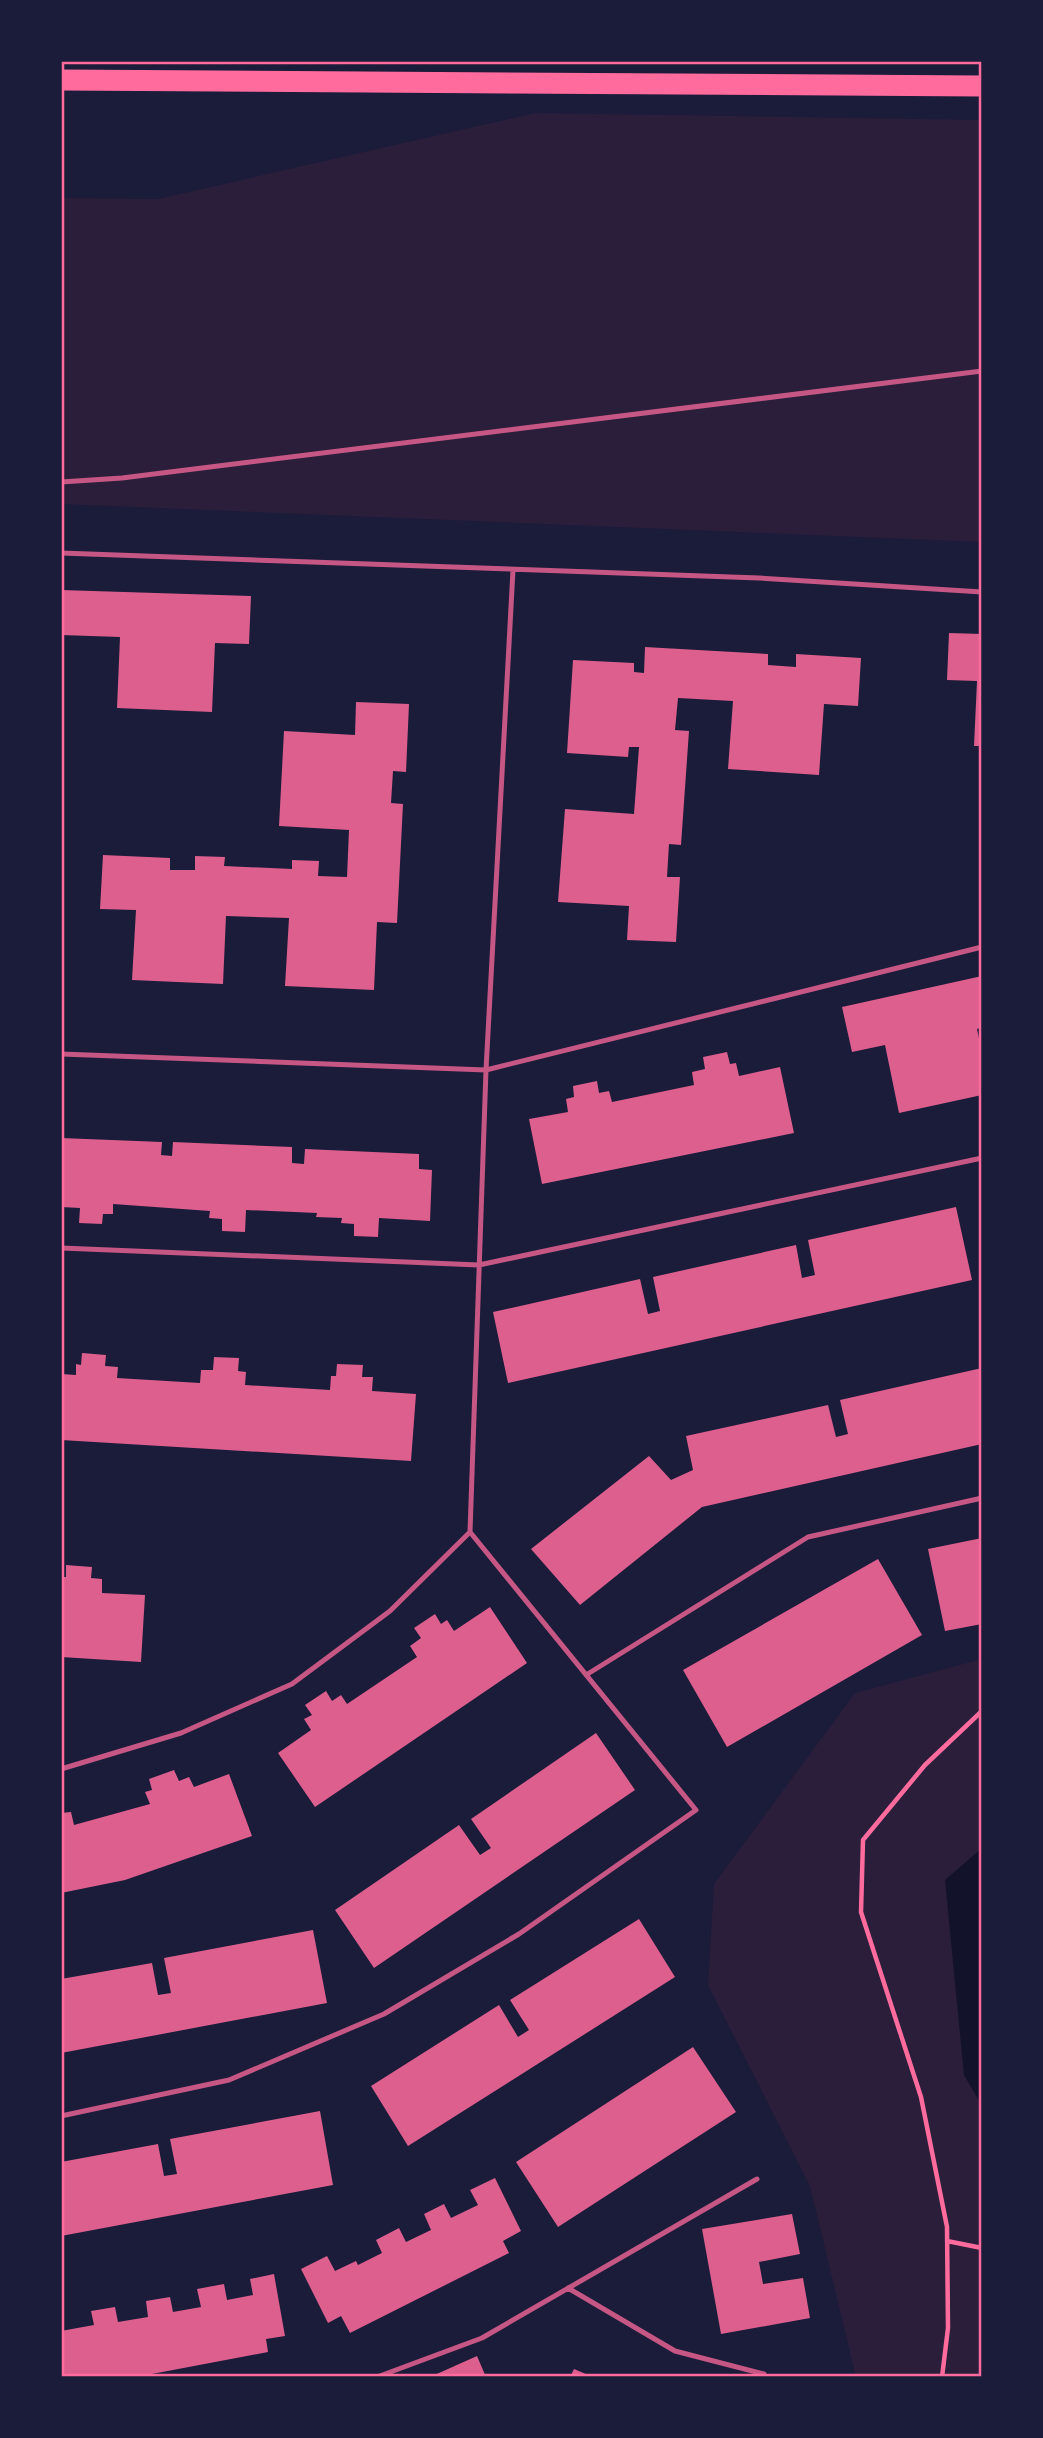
<svg xmlns="http://www.w3.org/2000/svg" width="1043" height="2438" font-family="Barlow,sans-serif">
<style>
.green{fill:#2a1e3b}
.water{fill:#12122b}
.building{fill:#dd5f8e}
.lines{fill:none;stroke-linecap:round;stroke-linejoin:round}
.path{stroke:#ff6b9d;stroke-width:4.5}
.service{stroke:#c65784;stroke-width:5}
.motorway{stroke:#ff6b9d;stroke-width:21}
.neatline{fill:none;stroke:#ff6b9d;stroke-width:2.5}
</style>
<rect width="100%" height="100%" fill="#1b1b3a"/>
<path class="green" d="M535 113 982 120V542L61 504V198L158 199Z
M982 1659V2377H856L810 2186 708 1985 714 1884 855 1693Z"/>
<path class="water" d="M982 1848V2106L964 2075 945 1880Z"/>
<path class="building" d="M61 590 251 596 249 644 215 643 212 712 117 708 120 637 61 635Z
M949 633 982 634V746H974L977 681 947 680Z
M645 647 768 654V665L796 667V654L861 658 858 706 824 704 819 775 728 769 733 701 678 698 675 730 689 731 681 845 669 844 667 877H680L676 942 627 940 629 906 558 902 565 809 634 814 639 747H629L628 757 567 753 573 660 634 663V672L644 673Z
M356 702 409 704 406 772 393 771 391 803 403 804 397 923 377 922 374 990 285 986 289 918 226 916 223 984 132 980 136 910 100 909 103 855 170 858V870H195V856L225 857 224 866 292 869V860L319 861 318 876 347 877 349 830 279 826 284 731 355 735Z
M982 976V1027L977 1029 982 1053V1095L899 1113 885 1045 852 1052 842 1007Z
M727 1052 730 1064 736 1063 739 1076 780 1067 794 1133 542 1184 529 1119 568 1112 566 1099 574 1097 573 1086 597 1081 599 1093 609 1091 612 1102 694 1085 692 1072 705 1069 703 1057Z
M61 1138 162 1142 161 1155 172 1156 173 1142 292 1147V1163L304 1164 305 1149 419 1154V1169L432 1170 430 1221 379 1218 378 1237 354 1236V1224L341 1223 342 1218 316 1217 317 1213 246 1210 245 1232 222 1231V1219L209 1218 210 1211 113 1204V1214H103L102 1224 79 1223 80 1208 61 1207Z
M956 1207 972 1280 508 1383 493 1312 640 1279 648 1314 660 1311 653 1277 796 1245 802 1278 815 1275 808 1240Z
M82 1353 106 1355 105 1366 118 1367 117 1378 200 1383 201 1370H213L214 1357 239 1358 238 1371 246 1372 245 1385 330 1390 331 1376H336L337 1364 363 1365 362 1377H373L372 1391 416 1394 411 1461 61 1440V1374L76 1375V1364L81 1365Z
M982 1368V1444L702 1507 580 1605 531 1549 649 1456 671 1480 693 1470 686 1436 828 1405 836 1437 848 1434 840 1400Z
M982 1538V1624L945 1631 928 1549Z
M878 1559 922 1635 727 1747 683 1670Z
M66 1565 92 1567 91 1578 102 1579V1593L145 1595 141 1662 61 1657V1577H66Z
M490 1607 527 1663 315 1807 278 1753 311 1730 304 1719 312 1715 305 1705 326 1691 332 1701 341 1695 347 1704 417 1657 410 1646 421 1638 414 1628 435 1614 441 1624 447 1620 454 1631Z
M596 1733 635 1790 374 1968 335 1910 459 1825 480 1855 491 1848 471 1819Z
M174 1770 179 1781 189 1777 194 1787 229 1774 252 1836 125 1880 61 1893V1813L71 1812 74 1825 150 1804 145 1792 152 1790 149 1779Z
M639 1919 675 1977 408 2146 371 2086 499 2005 518 2037 529 2030 510 2000Z
M313 1930 327 2003 61 2053V1979L152 1963 158 1995 171 1993 164 1958Z
M693 2047 736 2112 558 2227 516 2162Z
M320 2111 333 2185 61 2236V2162L158 2144 164 2176 177 2174 170 2139Z
M495 2178 521 2231 503 2241 509 2253 350 2333 341 2316 328 2323 301 2269 327 2256 335 2271 356 2261 358 2265 382 2253 376 2240 399 2228 406 2242 431 2230 424 2214 444 2204 451 2218 478 2205 470 2190Z
M792 2214 800 2254 759 2262 763 2284 803 2278 810 2318 721 2334 702 2229Z
M274 2274 285 2336 266 2339 268 2352 136 2377H61V2331L94 2325 91 2311 115 2307 118 2322 148 2317 146 2301 170 2297 173 2312 201 2307 197 2289 224 2284 227 2300 253 2295 250 2279Z
M477 2356 486 2377H430Z
M574 2369 593 2377H570Z"/>
<g class="lines">
<path class="path" d="M947 2241 982 2248
M942 2377 948 2328 947 2227 921 2097 861 1912 863 1840 925 1765 982 1711"/>
<path class="service" d="M61 482 122 478 982 371
M61 553 759 578 982 592
M61 1054 486 1070 982 947
M61 1248 479 1265 982 1158
M586 1675 808 1537 982 1498
M61 1769 181 1733 292 1684 390 1611 470 1532
M61 2116 229 2080 384 2014 519 1934 696 1810 470 1532 486 1070 513 570
M568 2288 675 2351 764 2374
M377 2377 482 2338 757 2179"/>
<path class="motorway" d="M61 80 982 86"/>
</g>
<rect width="1043" height="2438" fill="none" stroke="#1b1b3a" stroke-width="126"/>
<rect x="63" y="63" width="917" height="2312" class="neatline"/>
</svg>
